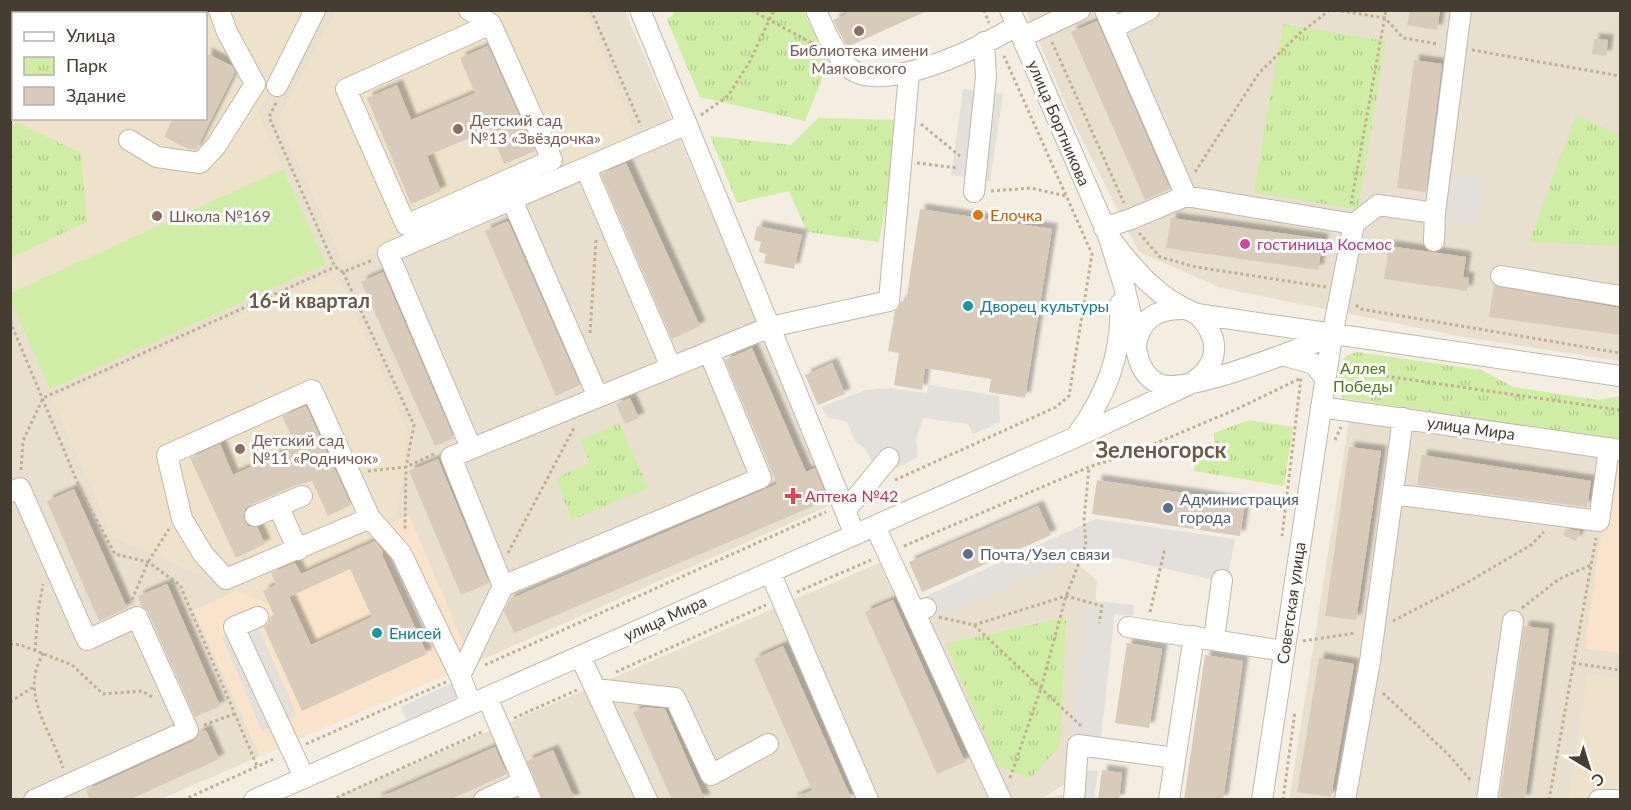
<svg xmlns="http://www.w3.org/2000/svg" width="1631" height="810" font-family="Lato,sans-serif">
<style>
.residential{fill:#e8dfcf;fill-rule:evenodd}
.commercial{fill:#f9e3ca}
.education{fill:#eee3ca}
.grass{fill:#d0eda6}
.park{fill:url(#park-tufts)}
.parking{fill:#e3e0db}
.building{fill:#d9cbb9;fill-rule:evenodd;filter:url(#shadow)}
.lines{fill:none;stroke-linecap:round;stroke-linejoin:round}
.minor-casing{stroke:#c2b8a7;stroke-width:22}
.path{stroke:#c3b093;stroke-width:3;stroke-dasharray:3 3;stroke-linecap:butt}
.minor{stroke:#fff;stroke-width:20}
.education-dot{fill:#8d6e63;stroke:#fff;stroke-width:2}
.food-dot{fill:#e8710a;stroke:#fff;stroke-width:2}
.hotel-dot{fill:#d1479c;stroke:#fff;stroke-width:2}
.culture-dot{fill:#0f9aa8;stroke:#fff;stroke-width:2}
.health-dot{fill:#e0444e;stroke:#fff;stroke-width:2}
.service-dot{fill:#5c6f8a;stroke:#fff;stroke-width:2}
.labels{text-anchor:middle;stroke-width:6;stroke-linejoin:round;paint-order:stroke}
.education-label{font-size:16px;fill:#785e54;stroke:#fff;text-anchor:start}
.street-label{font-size:16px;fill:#453d32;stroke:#fff}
.food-label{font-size:16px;fill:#c56008;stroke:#fff;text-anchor:start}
.hotel-label{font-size:16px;fill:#b23c85;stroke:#fff;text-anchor:start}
.culture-label{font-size:16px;fill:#0d838f;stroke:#fff;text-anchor:start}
.park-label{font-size:16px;fill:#477d1f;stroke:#fff}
.health-label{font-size:16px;fill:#be3a42;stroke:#fff;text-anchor:start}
.service-label{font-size:16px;fill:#4e5e75;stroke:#fff;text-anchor:start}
.quarter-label{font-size:20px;font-weight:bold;fill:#695b48;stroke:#fff}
.district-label{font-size:22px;font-weight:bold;fill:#695b48;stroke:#fff}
</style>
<defs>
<pattern id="park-tufts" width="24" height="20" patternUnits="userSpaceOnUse" patternTransform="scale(1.5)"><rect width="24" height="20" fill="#d0eda6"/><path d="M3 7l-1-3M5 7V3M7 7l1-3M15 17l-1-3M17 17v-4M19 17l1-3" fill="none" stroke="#b4cc8f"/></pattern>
<filter id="shadow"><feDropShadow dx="5.5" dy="-5.5" stdDeviation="1.5" flood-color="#0004"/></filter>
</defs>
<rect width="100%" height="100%" fill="#f3ede2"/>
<path class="residential" d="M13 10 625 11 835 503 472 664 409 516 194 610 260 756 161 799H11L10 16ZM14 14H206V118H14Z
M1026 11H1620V361L1464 337 1221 288 1139 252 1073 121Z
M1349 421 1612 459 1585 648 1620 653V799L1289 800Z
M1068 557 1097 580 1093 639 1070 781 1041 799 329 800 884 561 910 618Z"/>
<path class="commercial" d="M1612 459 1620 460V653L1585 648Z
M409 515 472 664 260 756 194 610Z"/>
<path class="education" d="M21 11H311L258 112 326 264 50 389 11 302 10 33 13 26 14 118H206V14L20 13Z
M336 11H585L637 139 345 265 278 120Z
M336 272 408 431 398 508 380 539 264 591 270 605 113 537 52 399Z
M1588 674 1620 679V799L1568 800Z"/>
<path class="grass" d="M283 169 326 264 50 389 11 302V293Z"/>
<path class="park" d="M676 11H803L829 62 805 121 700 97 667 20Z
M1283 24 1386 41 1358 210 1254 192Z
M1576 115 1620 135V234L1617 246 1529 242Z
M818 118 901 120 879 242 807 232 789 191 737 203 710 136 791 145Z
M15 122 81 153 87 222 11 258 10 131Z
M1357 352 1481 370 1514 387 1598 400 1620 396V440L1343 398 1338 389 1339 368 1342 360 1347 355Z
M1249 420 1293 427 1284 486 1194 471 1197 449 1214 450V433Z
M619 423 648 488 572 520 555 478 590 463 580 440Z
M1066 617 1060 746 1030 779 998 766 946 644Z"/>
<path class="parking" d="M963 89 1003 94 990 181 951 175Z
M1449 175 1483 178 1479 223 1444 220Z
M929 385 999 396 1000 422 973 434 968 424 923 418 916 440 918 457 897 468 882 470 872 462 866 449 855 441 847 422 828 417 821 407 866 390 888 388 927 393Z
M1096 519 1235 539 1227 581 1214 580 1119 558 1080 556 926 621 915 601Z
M410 548 444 623 422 633 388 557Z
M1087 600 1134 605 1133 616 1115 614 1101 737 1071 734Z
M256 622 297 716 262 731 222 637Z
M456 681 462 695 407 721 401 707Z
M1067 769 1098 771 1094 799 1028 800 1064 795Z"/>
<path class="building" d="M845 10H929L847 47 833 20 847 14Z
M1410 10H1440L1437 30 1407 25Z
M1097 21 1170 189 1145 200 1071 32Z
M1594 39 1608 40 1606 56 1592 54Z
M488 46 535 151 504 164 490 129 427 156 441 191 411 204 367 98 397 85 411 120 475 93 460 58Z
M206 53 232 66 235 72 196 150 188 149 164 137 173 118H206Z
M1414 60 1442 64 1426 192 1397 188Z
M626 163 700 326 672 339 601 174Z
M920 209 1052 229 1025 398 989 392 991 379 925 368 922 390 894 385 899 353 888 351 895 311 898 308 901 301 906 302Z
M1171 218 1323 239 1318 270 1166 248Z
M508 221 580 385 556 396 485 231Z
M757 226 802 235 794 269 764 263 766 254 759 252 761 242 754 240Z
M1389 246 1466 257 1463 277 1469 278 1467 291 1384 279Z
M383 272 454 438 435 446 361 282Z
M1494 286 1620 308V335L1489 317Z
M752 348 806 472 815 468 828 500 514 633 504 611 510 599 777 484 725 360Z
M832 363 845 394 818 405 805 375Z
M630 398 639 418 625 424 616 404Z
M306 406 351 505 328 516 312 481 297 485 250 505 245 509 244 520 248 526 257 527 265 544 236 558 190 458 220 444 233 475 296 446 282 416Z
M1349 447 1381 451 1356 620 1325 616Z
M1422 455 1591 481 1587 507 1417 485Z
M438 459 489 583 461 595 409 471Z
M1097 480 1245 502 1240 536 1092 514Z
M74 489 127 608 99 621 47 501Z
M1038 506 1051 535 922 592 909 562Z
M1566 529 1580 531 1576 541 1563 535Z
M375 541 383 551 382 555 427 654 302 711 264 627 268 624 270 617 274 615 263 591 276 585 271 573 295 563 301 574ZM350 569 372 617 311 645 289 597Z
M167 584 220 706 195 717 148 612 142 607 138 596Z
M893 600 965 762 937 774 865 612Z
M1524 626 1549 629 1525 800H1521L1500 797Z
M1127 643 1162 649 1149 728 1115 723Z
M783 646 818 724 852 800H790L812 790 754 659Z
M1205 655 1243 661 1223 800H1184Z
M1319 658 1354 664 1331 797 1297 792Z
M645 707 665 709 705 800H672L633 712Z
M206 730 219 759 129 800H90L86 790 193 741 199 733Z
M495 747 507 774 449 800H374Z
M553 750 575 800H543L527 761Z
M1102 770 1122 773 1119 800H1098Z"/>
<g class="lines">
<g class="minor-casing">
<path id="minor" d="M469 10 491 24 552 160 406 225 346 89 491 24
M640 10 855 535
M816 10C823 26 835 56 848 67 880 97 985 46 1017 25
M1010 10 1108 235 1124 286 1137 339
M1105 10 1186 196
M1113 28 1149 10
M1022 37 1080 10
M277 86 315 10
M129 140 157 157 200 163 216 146 255 84 227 32 219 10
M586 169 671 367
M974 192 986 77 984 42
M512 200 598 397
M1104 228 1131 219 1186 196 1354 224
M1108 235C1131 267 1158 299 1197 314L1620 376
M1434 241 1435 213 1461 10
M1501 276 1620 296
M1136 346C1139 319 1158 308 1184 309
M1136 347C1138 362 1144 377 1159 384 1186 395 1301 348 1332 336
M1282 355 1314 364 1325 378
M1321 407 1620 450
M1077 435C1106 396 1123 353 1120 304
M471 448 388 253 687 124
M10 492 20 488 87 640 137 617 188 730 34 800
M1393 494 1599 521 1609 448
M278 506 298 550
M845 511 889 458
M255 516 302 496
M370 518 312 390 167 455 182 519 203 554 226 579 370 518 401 553 460 676 471 704
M875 526 915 613 926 608
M770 572 868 800
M503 586 451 457 770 327 889 301 909 73
M915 613 1001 800
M258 617 234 627 304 777
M1128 627 1284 651
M1214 639 1222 580
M580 656 647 800
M460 676 503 586 761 478 709 352
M596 689 675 698 711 775 768 744
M487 697 531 800
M254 800 1076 437 1188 385C1219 367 1223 340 1197 314
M484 800 523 782
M1074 800 1078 745 1175 758
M1169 800 1194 636
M1262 800 1332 336 1354 224 1378 205 1435 213
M1345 800 1370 661 1403 418
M1487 800 1513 621
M1599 800H1618"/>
</g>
<path class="path" d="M591 10 641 126
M751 10 812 43
M984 10 989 23
M1335 10 1385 18 1403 38 1438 44
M1052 42 1124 203
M1472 50 1620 76
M276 103 269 117 335 267 343 272 373 260
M701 115 728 96 749 63 774 10
M921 124 960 156
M917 163 958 168
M1195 172 1259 73 1300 33 1330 10
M991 191 1031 188 1066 196
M1351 204 1386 10
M1139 233 1160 257 1196 267 1326 287
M343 272 414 425 406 467 405 530
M1356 305 1361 309 1620 353
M10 321 81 491 115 554 148 562 180 585 257 766
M590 333 596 240
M1350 371 1620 410
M1335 440 1341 427
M21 470 23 441 43 398 335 267
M368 471 406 467 434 454
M895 480 1056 407 1069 396 1092 254 1004 56
M904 546 1089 467 1130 454 1237 409 1301 378 1282 536
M508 553 575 426
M797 592 871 560
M132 600 148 562 169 529
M1522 608 1559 579 1591 565
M1150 612 1165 548
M939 617 974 625 1081 726
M1393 621 1468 582 1531 545 1544 532
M974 625 1066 596 1102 606 1099 623
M1303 641 1355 633
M10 644 21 645 72 665 103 694 142 691 154 698
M35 651 38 612 43 584
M43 653C40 660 36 668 35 676 30 708 54 738 63 768
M1573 663 1620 670
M485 665 826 512
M616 672 766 605
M1383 693 1449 755 1472 782
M10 702 35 686
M514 718 577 690
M204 725 234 714
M306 744 446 682
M1010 778 1041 688 1066 596 1086 545 1084 520 1089 467
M183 800 276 758
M331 800 484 731
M1283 800 1295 711
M1549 800 1596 538"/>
<use href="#minor" class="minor"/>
</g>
<g class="education-dot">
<circle cx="859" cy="31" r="6"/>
<circle cx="458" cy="129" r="6"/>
<circle cx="157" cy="216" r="6"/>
<circle cx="240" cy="449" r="6"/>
</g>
<circle class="food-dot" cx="978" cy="215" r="6"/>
<circle class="hotel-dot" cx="1245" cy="244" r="6"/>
<g class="culture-dot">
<circle cx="968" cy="306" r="6"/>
<circle cx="377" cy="633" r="6"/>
</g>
<path class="health-dot" d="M790 487h6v6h6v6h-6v6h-6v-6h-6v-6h6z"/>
<g class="service-dot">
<circle cx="1168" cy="508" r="6"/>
<circle cx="968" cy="554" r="6"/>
</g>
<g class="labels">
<g class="education-label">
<text x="859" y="56" text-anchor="middle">Библиотека имени<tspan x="859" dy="18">Маяковского</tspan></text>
<text x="470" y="126">Детский сад<tspan x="470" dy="18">№13 «Звёздочка»</tspan></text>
<text x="169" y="222">Школа №169</text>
<text x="252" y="446">Детский сад<tspan x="252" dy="18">№11 «Родничок»</tspan></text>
</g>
<g class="street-label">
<text transform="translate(1059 123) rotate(67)" y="6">улица Бортникова</text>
<text transform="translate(1471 428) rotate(8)" y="6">улица Мира</text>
<text transform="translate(1291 603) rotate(-82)" y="6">Советская улица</text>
<text transform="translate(665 618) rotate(-24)" y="6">улица Мира</text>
</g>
<g class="food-label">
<text x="990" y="221">Елочка</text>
</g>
<g class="hotel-label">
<text x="1257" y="250">гостиница Космос</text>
</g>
<g class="culture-label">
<text x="980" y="312">Дворец культуры</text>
<text x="389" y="639">Енисей</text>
</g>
<g class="park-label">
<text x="1363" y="374">Аллея<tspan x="1363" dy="18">Победы</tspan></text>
</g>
<g class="health-label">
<text x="805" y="502">Аптека №42</text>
</g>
<g class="service-label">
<text x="1180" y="505">Администрация<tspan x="1180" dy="18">города</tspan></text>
<text x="980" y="560">Почта/Узел связи</text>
</g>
<g class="quarter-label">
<text x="309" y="308">16-й квартал</text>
</g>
<g class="district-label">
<text x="1161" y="458">Зеленогорск</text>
</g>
</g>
<rect width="1631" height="810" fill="none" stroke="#453d32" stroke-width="24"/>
<rect x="12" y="12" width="195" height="108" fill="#ffffff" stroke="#b5b1ad" stroke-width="1.5"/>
<rect x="24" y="32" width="30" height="9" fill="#ffffff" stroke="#b5b1ad" stroke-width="1.5"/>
<text x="66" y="42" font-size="18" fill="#453d32">Улица</text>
<rect x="24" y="57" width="30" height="18" fill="url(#park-tufts)" stroke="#b5b1ad" stroke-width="1.5"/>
<text x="66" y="72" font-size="18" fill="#453d32">Парк</text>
<rect x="24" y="87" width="30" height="18" fill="#d9cbb9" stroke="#b5b1ad" stroke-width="1.5"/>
<text x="66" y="102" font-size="18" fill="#453d32">Здание</text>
<g transform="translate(1589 768) rotate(142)" stroke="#ffffff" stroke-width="4.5" paint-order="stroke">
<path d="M0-4.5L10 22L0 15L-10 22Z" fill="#453d32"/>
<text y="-9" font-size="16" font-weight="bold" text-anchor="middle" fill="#453d32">С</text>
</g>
</svg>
